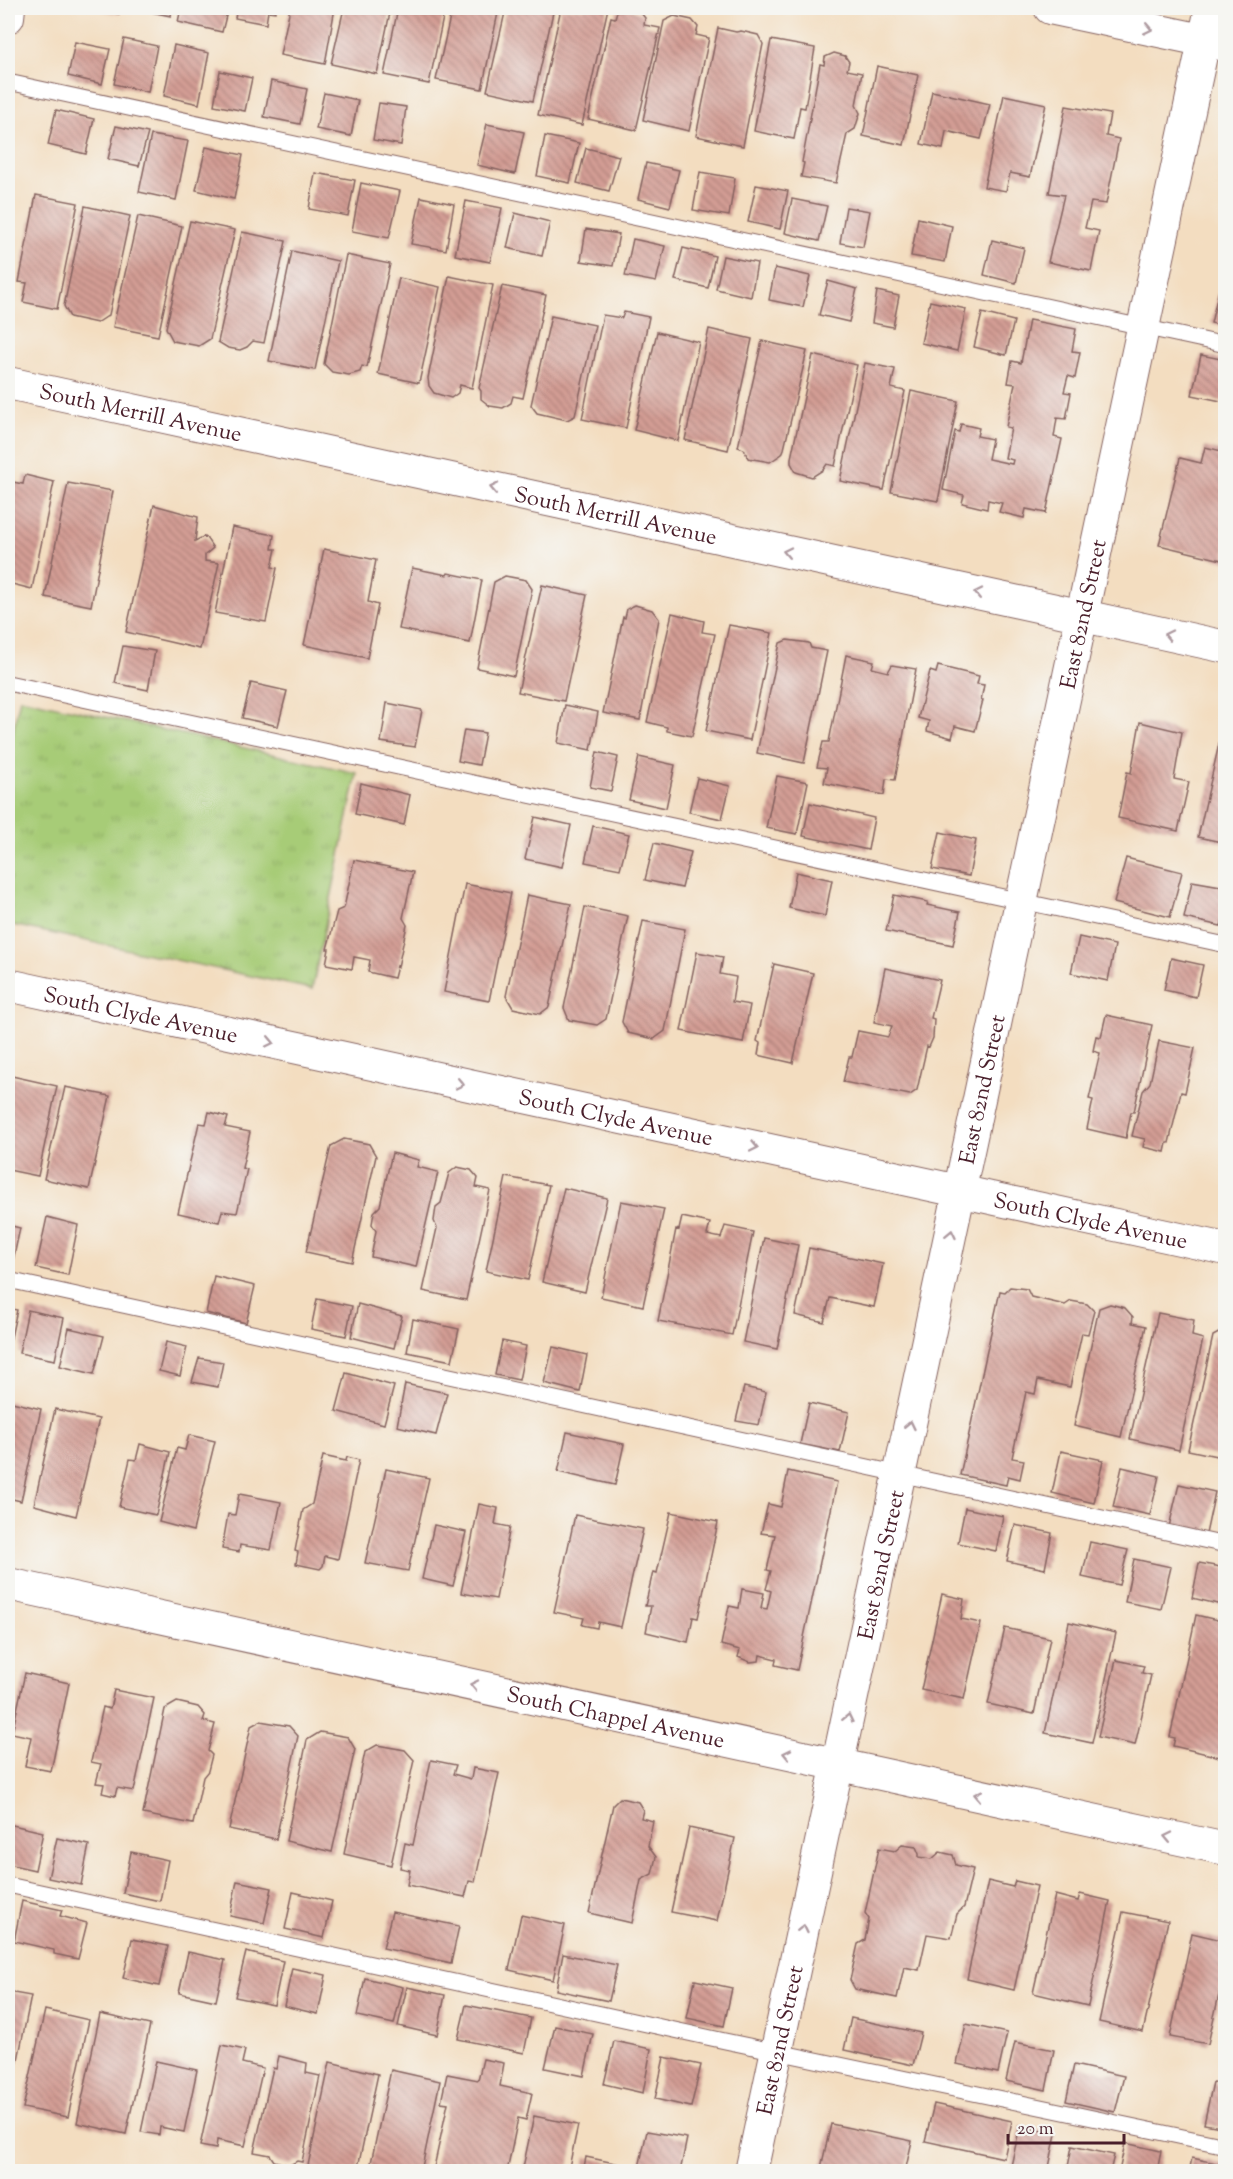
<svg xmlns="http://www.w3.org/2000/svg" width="1233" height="2179" font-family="'Sorts Mill Goudy',serif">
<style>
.grass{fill:url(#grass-tufts);stroke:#787651;stroke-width:1.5}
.building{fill:url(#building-back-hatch)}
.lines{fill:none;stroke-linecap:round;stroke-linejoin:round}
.service-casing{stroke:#85625f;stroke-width:17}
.minor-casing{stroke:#85625f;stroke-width:34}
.service{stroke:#fff;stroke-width:15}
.minor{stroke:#fff;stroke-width:32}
.oneway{stroke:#ae9aa0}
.labels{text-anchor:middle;stroke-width:5;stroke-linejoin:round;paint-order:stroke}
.street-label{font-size:22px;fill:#4a1f2b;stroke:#f6f6f2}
</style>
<defs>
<pattern id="grass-tufts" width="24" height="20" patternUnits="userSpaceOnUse" patternTransform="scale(1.5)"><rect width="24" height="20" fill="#a7cc77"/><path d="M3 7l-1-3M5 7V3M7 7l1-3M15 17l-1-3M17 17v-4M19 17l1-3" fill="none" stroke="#91af67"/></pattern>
<pattern id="building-back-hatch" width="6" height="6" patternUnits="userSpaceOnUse" patternTransform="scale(1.5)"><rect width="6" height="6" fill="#d39d94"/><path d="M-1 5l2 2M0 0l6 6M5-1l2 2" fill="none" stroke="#ad7f79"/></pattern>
</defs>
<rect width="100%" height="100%" fill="#f6f6f2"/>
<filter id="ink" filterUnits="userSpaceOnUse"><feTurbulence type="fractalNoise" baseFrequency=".0167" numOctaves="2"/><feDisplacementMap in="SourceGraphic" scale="12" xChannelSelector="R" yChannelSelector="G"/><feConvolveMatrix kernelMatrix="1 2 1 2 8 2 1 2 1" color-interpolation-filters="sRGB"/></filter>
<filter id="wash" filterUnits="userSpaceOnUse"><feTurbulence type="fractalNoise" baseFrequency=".008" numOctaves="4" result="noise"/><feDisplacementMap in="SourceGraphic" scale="24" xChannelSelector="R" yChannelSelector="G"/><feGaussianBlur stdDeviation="1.35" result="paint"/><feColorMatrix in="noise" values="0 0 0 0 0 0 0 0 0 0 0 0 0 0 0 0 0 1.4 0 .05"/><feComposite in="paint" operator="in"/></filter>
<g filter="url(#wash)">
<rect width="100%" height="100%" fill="#f3ddc0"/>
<path class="grass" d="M20 698 357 773 312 989 8 924V757Z"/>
<g id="blocks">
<path class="building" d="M93 8H120L119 14Z
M132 8H172L171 16Z
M181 8H228L222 32 178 22Z
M237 8H276L275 12 268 11 266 24 235 18Z
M290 8H335L325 64 280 55Z
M344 8H391L377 74 331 64Z
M398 8H445L429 84 384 75Z
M452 8H499L482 89 436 80Z
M506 8H554L533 101 487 91Z
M561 8H608L582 125 538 115Z
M626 8 641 13 645 18 644 25 660 28 636 130 588 119 611 17 615 18 617 11Z
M674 16 692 20 698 27 696 35 709 38 689 131 643 120 664 21Z
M718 28 736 32 741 31 758 35 763 44 743 146 696 136Z
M124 39 157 46 148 92 114 84Z
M771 40 815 48 805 108 800 107 794 139 754 131Z
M75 42 110 49 102 84 68 76Z
M174 45 209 53 199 104 164 96Z
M834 53 845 56 849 62 847 70 862 73 856 105 860 113 855 129 847 134 836 183 801 177 804 163 802 162 820 64 824 65 825 57Z
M877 66 918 75 904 145 863 136Z
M220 71 252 78 245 111 214 105Z
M271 81 307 89 300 124 264 117Z
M932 91 990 104 981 139 946 131 943 149 921 144Z
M324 93 358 100 351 136 316 129Z
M1004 95 1046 104 1030 177 1010 173 1006 191 984 187Z
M379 103 406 107 401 145 373 140Z
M1066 106 1110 114 1106 136 1119 139 1106 204 1091 202 1085 228 1099 231 1091 271 1048 262 1064 195 1049 193Z
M56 110 94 119 86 154 48 145Z
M487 124 524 132 515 174 477 165Z
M116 126 148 133 139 166 108 159Z
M151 135 188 141 176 200 139 192Z
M545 136 579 143 570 183 537 176Z
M206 147 243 155 234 199 196 190Z
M586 148 619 156 609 191 577 183Z
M646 163 679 170 670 207 638 199Z
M700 172 735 178 729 216 693 210Z
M315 173 355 180 348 216 309 209Z
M361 183 400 191 389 238 352 231Z
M756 185 788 191 780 229 748 222Z
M36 195 78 203 57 309 23 302 27 283 19 282Z
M421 197 454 204 446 250 411 244Z
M792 199 827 206 819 241 785 233Z
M466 201 502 208 490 262 455 255Z
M85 206 130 216 109 315 97 323 70 317 64 306Z
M846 207 870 211 863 247 840 243Z
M515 213 550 222 542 256 507 248Z
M138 216 182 226 158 336 113 327Z
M918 218 952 226 945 262 911 256Z
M190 221 235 230 210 339 199 346 173 341 166 328Z
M586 229 619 234 613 266 581 261Z
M242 232 286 241 264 343 253 341 247 347 240 350 228 348 218 342Z
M633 239 665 246 656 282 625 276Z
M992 240 1024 248 1016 283 984 275Z
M683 248 715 256 708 288 675 280Z
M292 251 338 261 315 370 269 361Z
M346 255 390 264 367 367 362 366 360 372 349 375 332 372 324 364Z
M723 256 757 263 751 297 716 289Z
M775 268 810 276 803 307 769 300Z
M449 276 493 285 472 388 460 385 458 393 451 398 434 393 429 386 428 378Z
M399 278 440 287 419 383 378 374Z
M828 281 857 289 849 322 819 315Z
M502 286 546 295 523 398 513 396 511 403 503 408 490 406 481 399V391L479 388Z
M1219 290 1226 292V327L1211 323Z
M877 291 899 296 893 327 872 323Z
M930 301 966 309 957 351 921 343Z
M624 312 649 317 626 428 582 419 603 315 622 318Z
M982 313 1014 321 1006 355 974 347Z
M551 316 595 325 575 416 567 420 537 413 531 405Z
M1029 320 1076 329 1072 351 1080 352 1075 378 1068 376 1064 392 1071 393 1066 419 1057 418 1054 437 1062 439 1046 513 1026 509 1024 518 999 512 1002 503 988 500 987 509 962 503 964 495 943 490 955 431 959 432 961 424 979 428 977 436 992 439 988 459 1012 464 1013 460 1005 458 1011 428 1006 427 1015 384 1008 383 1012 361 1021 363Z
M709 329 752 339 728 450 685 440Z
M657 332 699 342 678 441 634 430Z
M762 341 807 351 784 449 782 454 770 462 748 458 744 449 738 447Z
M813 355 857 365 835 466 827 464 823 470 812 477 796 472 791 463V458Z
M1201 355 1226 360V402L1192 395Z
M865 363 895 369 891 388 905 391 884 490 840 481Z
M911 391 958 401 938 501 891 492Z
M1205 447 1226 452V491L1222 508 1226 509V561L1159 545 1180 458 1201 463Z
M25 475 54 482 32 589 8 583V481L23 484Z
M68 483 113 491 91 606 45 597Z
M154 505 198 517 195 541 205 536 213 548 205 555V561L219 563 200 649 126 632Z
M232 527 274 535 272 549H276L272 567 277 568 266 622 215 613Z
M324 549 376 560 368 602 378 605 367 658 304 645Z
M412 568 447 575 448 573 482 580 470 643 399 629Z
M505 576 526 580 532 589 514 676 477 668 494 582Z
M542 585 587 595 564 701 518 692Z
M635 605 652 610 659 619 640 720 603 713 623 617 625 618 627 609Z
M672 613 704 621 702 632 715 634 692 736 667 731V727L647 722Z
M729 625 772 633 750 740 706 731Z
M787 640 809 643 811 648 827 651 804 763 757 753 780 643Z
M123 646 155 651 148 690 115 683Z
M846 655 874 661 872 668 888 672 892 665 916 669 895 780 886 779 884 795 824 783 827 768 817 767 823 742H829Z
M938 666 979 676 977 684 984 685 981 700H983L975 731 955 726 952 738 927 731 929 721 918 718 930 671 936 673Z
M251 683 287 691 278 726 242 718Z
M387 703 422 710 415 747 381 742Z
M565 705 598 712 591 750 558 743Z
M1140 722 1182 732 1174 779 1189 782 1178 831 1118 818 1127 772 1131 773Z
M464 730 485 733 479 765 458 761Z
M1221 735 1226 736V843L1198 837Z
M597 752 618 757 611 791 590 787Z
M639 757 675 765 666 808 629 800Z
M777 776 808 782 797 834 766 828Z
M697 778 730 786 722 819 689 812Z
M361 783 410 795 404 825 355 814Z
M810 803 874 818 868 850 803 836Z
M535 817 571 825 562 867 525 859Z
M593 826 629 834 620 869 585 862Z
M940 832 976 840 969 876 932 869Z
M654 843 691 852 682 888 645 880Z
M1126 858 1182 872 1170 917 1114 903Z
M354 860 413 872 403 918 407 925 398 967 397 966 394 978 368 972 370 960 354 957 352 969 326 964 329 949H327L337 911 344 908Z
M796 872 832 880 825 916 789 908Z
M1192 881 1226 887V910L1221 926 1184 918Z
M465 884 511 893 489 1001 444 992Z
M527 895 571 904 549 1007 540 1014 513 1008 506 996Z
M894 895 928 902 927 905 960 912 953 945 886 931Z
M585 907 628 916 606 1019 597 1025 569 1020 564 1008Z
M643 921 685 929 665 1031 654 1039 628 1033 622 1022Z
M1079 937 1115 945 1108 981 1071 973Z
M697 952 723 957 720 974 736 977 732 1002 750 1005 743 1043 681 1031Z
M1171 958 1203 965 1196 997 1164 990Z
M774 964 813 973 793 1063 758 1055 760 1043 757 1041Z
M885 968 940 980 931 1018 934 1019 933 1038 929 1047 927 1046 917 1090 910 1095 843 1082 849 1057H852L858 1031 888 1037 892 1026 874 1022Z
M1106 1015 1152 1025 1134 1112H1131L1126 1138 1087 1129 1093 1100 1089 1099 1100 1053 1093 1051 1096 1036 1101 1037Z
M1159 1041 1195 1048 1185 1093 1181 1092 1169 1143H1167L1165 1152 1143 1147 1145 1139 1132 1136 1143 1091 1150 1083Z
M12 1076 57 1086 38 1176 8 1170V1099Z
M65 1087 110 1096 89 1189 44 1179Z
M209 1112 228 1117 225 1127 250 1132 242 1168 247 1169 237 1213 222 1211 219 1222 178 1213 199 1123 206 1124Z
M344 1139 369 1144 376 1156 352 1262 306 1252 331 1146Z
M392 1153 419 1160 417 1167 438 1172 416 1267 371 1257 376 1231 372 1224 374 1212 380 1206Z
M457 1167 471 1170 478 1178 476 1187 490 1190 466 1300 423 1291 437 1228 434 1221 436 1207 441 1203 449 1173Z
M506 1177 549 1185 528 1280 486 1271Z
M564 1188 607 1198 585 1292 542 1282Z
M621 1201 664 1209 643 1306 601 1297Z
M47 1217 78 1225 68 1275 36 1268Z
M682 1217 710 1223 707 1235 721 1238 725 1226 753 1232 732 1335 658 1321 676 1229 679 1230Z
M8 1225 20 1228 11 1270 8 1269Z
M764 1238 798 1245 777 1349 743 1342Z
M809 1248 883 1264 874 1307 830 1298 824 1322 795 1315Z
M214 1276 255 1286 246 1323 206 1313Z
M1010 1287 1027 1289 1031 1297 1065 1305 1071 1301 1087 1304 1094 1311 1088 1334 1082 1333 1070 1387 1038 1380 1035 1394 1026 1392 1012 1458 1024 1460 1020 1479 1008 1476 1006 1485 960 1475 1000 1291 1005 1292Z
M317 1299 352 1306 346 1336 311 1329Z
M358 1304 402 1316 394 1348 351 1337Z
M1110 1304 1125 1308 1133 1317 1132 1323 1146 1326 1121 1437 1074 1426 1099 1308Z
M8 1308 17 1310 8 1351Z
M28 1310 64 1318 55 1360 19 1353Z
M1158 1313 1194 1320 1192 1336 1203 1339 1179 1450 1130 1439Z
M413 1319 459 1329 452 1361 407 1352Z
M69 1328 104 1336 94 1374 60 1366Z
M1226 1329V1458L1188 1450 1213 1336Z
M502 1341 526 1346 519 1380 495 1375Z
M166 1342 187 1347 180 1376 159 1371Z
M553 1347 587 1355 580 1392 544 1383Z
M199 1358 223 1362 218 1387 192 1382Z
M346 1373 394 1386 384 1424 336 1411Z
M405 1384 447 1393 436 1435 397 1426Z
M744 1387 766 1392 759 1425 736 1421Z
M8 1401 41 1409 21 1501 8 1498Z
M809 1403 849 1412 840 1452 800 1444Z
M55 1409 99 1419 76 1516 34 1505Z
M567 1432 624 1444 615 1485 558 1472Z
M189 1435 215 1441 193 1531 159 1522 177 1448 185 1450Z
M140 1444 170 1452 156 1515 119 1507 130 1459 136 1460Z
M1061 1451 1103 1460 1094 1503 1052 1493Z
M323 1456 346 1461 347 1457 359 1460 338 1559 325 1556 323 1566 320 1569 296 1564 298 1552 295 1551 303 1510 312 1504Z
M1122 1467 1159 1476 1150 1515 1113 1507Z
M386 1469 429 1478 408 1571 365 1563Z
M788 1471 837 1482 797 1670 775 1665 776 1659 760 1655 759 1661 750 1662 738 1657 740 1650 721 1645 729 1606 739 1608 742 1589 764 1593 761 1608 767 1609 771 1591 766 1589 771 1571 767 1570 775 1535 761 1533 768 1504 781 1507Z
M1179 1484 1215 1492 1206 1534 1169 1527Z
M239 1494 281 1502 271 1550 240 1545 239 1552 222 1549 228 1514 235 1515Z
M479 1504 498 1508 495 1524 510 1527 496 1599 461 1593Z
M965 1508 1003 1516 996 1551 958 1543Z
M671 1512 718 1522 698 1618 693 1617 688 1642 646 1632 651 1606H645L653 1572 657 1573Z
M575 1515 643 1529 621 1627 598 1622 597 1628 582 1625 584 1618 554 1612Z
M434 1525 466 1532 453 1586 422 1579Z
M1015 1525 1052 1533 1045 1569 1007 1561Z
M1090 1542 1128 1550 1119 1585 1082 1577Z
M1134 1559 1171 1567 1161 1609 1125 1602Z
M1199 1563 1226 1568V1606L1192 1598Z
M942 1594 964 1599 961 1619 981 1623 964 1699 921 1690Z
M1196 1615 1226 1622V1732L1220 1757 1173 1746 1175 1738 1170 1737Z
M1069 1622 1116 1633 1092 1743 1045 1733Z
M1005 1628 1050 1638 1034 1714 988 1704Z
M1116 1660 1144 1666 1142 1673 1151 1675 1135 1745 1098 1737Z
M25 1673 69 1683 51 1771 25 1766 31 1737 12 1733Z
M114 1690 154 1698 134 1791 117 1788 115 1796 102 1793 104 1784 96 1783 101 1764 91 1762 103 1707 110 1709Z
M177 1702 198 1707 205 1715 203 1721 215 1724 208 1751 212 1755 208 1771 203 1777 193 1824 143 1814 165 1709Z
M260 1721 289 1726 298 1736 276 1839 229 1829 251 1726Z
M320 1732 348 1737 355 1749 332 1852 286 1841 307 1740Z
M377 1745 405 1750 414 1760 391 1865 344 1854 365 1752Z
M431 1760 456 1765 453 1774 471 1779 473 1768 499 1773 475 1882 469 1881 465 1897 407 1885 410 1870 400 1868 405 1843 413 1845Z
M620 1798 638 1802 643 1810 641 1818 653 1821 648 1846 656 1857 652 1874 641 1880 632 1923 589 1913 613 1805Z
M8 1824 43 1832 35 1870 8 1864Z
M689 1828 735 1838 717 1921 671 1912Z
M57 1838 89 1845 81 1885 48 1878Z
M902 1845 916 1847 919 1854V1857L932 1859 940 1852 953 1855 956 1865 973 1869 964 1907 957 1914 951 1938 927 1934 919 1970 904 1967 897 1998 855 1989 850 1980 858 1944 865 1940 869 1919 865 1913 879 1848 895 1851Z
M131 1852 168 1860 160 1901 123 1893Z
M237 1881 272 1888 264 1923 230 1916Z
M988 1881 1013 1887 1015 1881 1037 1886 1014 1990 967 1979Z
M293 1892 332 1901 324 1938 285 1929Z
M1080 1894 1110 1901 1088 2006 1033 1993 1055 1895 1078 1901Z
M22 1901 62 1910 60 1916 87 1923 78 1959 54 1954V1950L14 1941Z
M392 1912 459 1926 451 1963 383 1948Z
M1123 1912 1168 1921 1143 2032 1099 2022Z
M521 1915 565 1925 553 1980 509 1970Z
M1192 1933 1226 1941V1963L1208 2044 1170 2037Z
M132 1939 168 1946 159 1986 123 1978Z
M188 1952 225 1960 216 2001 179 1993Z
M246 1952 283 1961 274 2005 235 1997Z
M563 1954 617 1965 609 2001 556 1990Z
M292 1968 326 1975 318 2014 284 2006Z
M365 1978 403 1987 394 2024 357 2016Z
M695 1980 732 1988 724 2026 687 2018Z
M407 1987 445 1995 437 2035 398 2026Z
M8 1992 31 1996 9 2104 8 2103Z
M466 2005 531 2018 524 2053 458 2039Z
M45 2010 89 2020 68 2117 23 2108Z
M100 2014 150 2025 126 2134 77 2123Z
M851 2018 921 2033 913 2065 844 2050Z
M966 2024 1007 2033 998 2073 957 2064Z
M555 2026 593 2034 584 2076 545 2068Z
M614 2041 651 2049 643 2093 604 2084Z
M1015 2042 1054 2050 1046 2090 1006 2081Z
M222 2045 245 2050 242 2063 263 2068 245 2146 217 2140 216 2149 200 2146Z
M279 2056 307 2063 306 2073 320 2076 302 2162 297 2161 290 2165 274 2161 270 2155 254 2152 273 2068 276 2069Z
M664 2057 701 2065 691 2107 655 2099Z
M483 2059 504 2063 500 2086 532 2093 526 2120 518 2118 507 2172H433L448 2103 441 2102 447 2074 478 2080Z
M156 2061 197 2070 184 2132 160 2127 159 2135 141 2132Z
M330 2062 378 2074 357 2172 307 2170Z
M1074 2065 1124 2076 1115 2112 1066 2101Z
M391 2070 440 2081 421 2172H369Z
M1213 2082 1226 2085V2128L1204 2124Z
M934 2104 1012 2121 1004 2158 925 2141Z
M534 2116 578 2125 568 2172H522Z
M831 2124 912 2141 905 2172H820Z
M1020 2126 1056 2134 1048 2172H1036L1011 2166Z
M647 2131 687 2138 680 2172H638Z
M1125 2143 1161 2151 1157 2172H1119Z
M1072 2146 1114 2155 1110 2172H1067Z
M586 2157 629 2166 627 2172H583Z
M1192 2158 1226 2165V2172H1189Z"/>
</g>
</g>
<g filter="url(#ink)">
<use href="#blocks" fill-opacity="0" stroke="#85625f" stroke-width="1.5"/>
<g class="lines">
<g class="service-casing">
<path id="service" d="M8 82 1226 345
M8 683 1226 945
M8 1280 1226 1545
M8 1885 725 2041 1226 2146"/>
</g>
<g class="minor-casing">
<g id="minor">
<path d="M1050 8 1226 45"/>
<path d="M8 17 9 8"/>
<path id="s1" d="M8 383 1226 647"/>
<path id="s2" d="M8 985 1226 1249"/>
<path id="s3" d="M8 1584 1226 1849"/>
<path id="s4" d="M751 2172 1211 8"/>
</g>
</g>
<use href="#service" class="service"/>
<use href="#minor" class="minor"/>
</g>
<defs><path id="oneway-chevron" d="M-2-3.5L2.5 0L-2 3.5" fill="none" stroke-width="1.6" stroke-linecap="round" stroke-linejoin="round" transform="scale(1.5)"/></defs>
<g class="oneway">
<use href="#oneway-chevron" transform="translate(1148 29) rotate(12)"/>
<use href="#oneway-chevron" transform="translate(494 488) rotate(-168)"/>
<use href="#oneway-chevron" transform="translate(787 552) rotate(-168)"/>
<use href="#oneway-chevron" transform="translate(978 593) rotate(-168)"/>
<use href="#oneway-chevron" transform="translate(1168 635) rotate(-168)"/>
<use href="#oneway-chevron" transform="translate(270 1042) rotate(12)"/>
<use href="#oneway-chevron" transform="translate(460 1084) rotate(12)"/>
<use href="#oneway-chevron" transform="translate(754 1147) rotate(12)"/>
<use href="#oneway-chevron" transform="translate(951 1234) rotate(-78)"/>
<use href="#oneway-chevron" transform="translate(910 1425) rotate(-78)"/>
<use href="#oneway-chevron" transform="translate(474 1685) rotate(-168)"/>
<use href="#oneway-chevron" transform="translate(848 1718) rotate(-78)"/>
<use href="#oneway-chevron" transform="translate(787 1754) rotate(-168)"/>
<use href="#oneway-chevron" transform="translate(978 1795) rotate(-168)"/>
<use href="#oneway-chevron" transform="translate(1168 1837) rotate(-168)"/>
<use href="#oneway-chevron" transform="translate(803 1929) rotate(-78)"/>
</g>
</g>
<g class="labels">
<g class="street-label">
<text dy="8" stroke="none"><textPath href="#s1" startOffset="136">South Merrill Avenue</textPath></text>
<text dy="8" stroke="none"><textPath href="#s1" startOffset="622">South Merrill Avenue</textPath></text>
<text dy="8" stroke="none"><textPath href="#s4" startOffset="1593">East 82nd Street</textPath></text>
<text dy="8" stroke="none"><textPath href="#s2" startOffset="136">South Clyde Avenue</textPath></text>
<text dy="8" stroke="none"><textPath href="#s4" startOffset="1107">East 82nd Street</textPath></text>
<text dy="8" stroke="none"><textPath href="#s2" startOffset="622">South Clyde Avenue</textPath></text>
<text dy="8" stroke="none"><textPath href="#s2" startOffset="1108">South Clyde Avenue</textPath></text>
<text dy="8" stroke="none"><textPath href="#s4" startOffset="621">East 82nd Street</textPath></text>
<text dy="8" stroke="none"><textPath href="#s3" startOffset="622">South Chappel Avenue</textPath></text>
<text dy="8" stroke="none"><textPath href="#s4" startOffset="135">East 82nd Street</textPath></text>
</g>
</g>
<rect width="1233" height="2179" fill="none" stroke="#f6f6f2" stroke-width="30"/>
<path d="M1008 2134v9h116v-9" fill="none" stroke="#4a1f2b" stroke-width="3"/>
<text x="1017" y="2134" font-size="18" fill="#4a1f2b" stroke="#f6f6f2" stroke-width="4.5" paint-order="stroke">20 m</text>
</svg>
